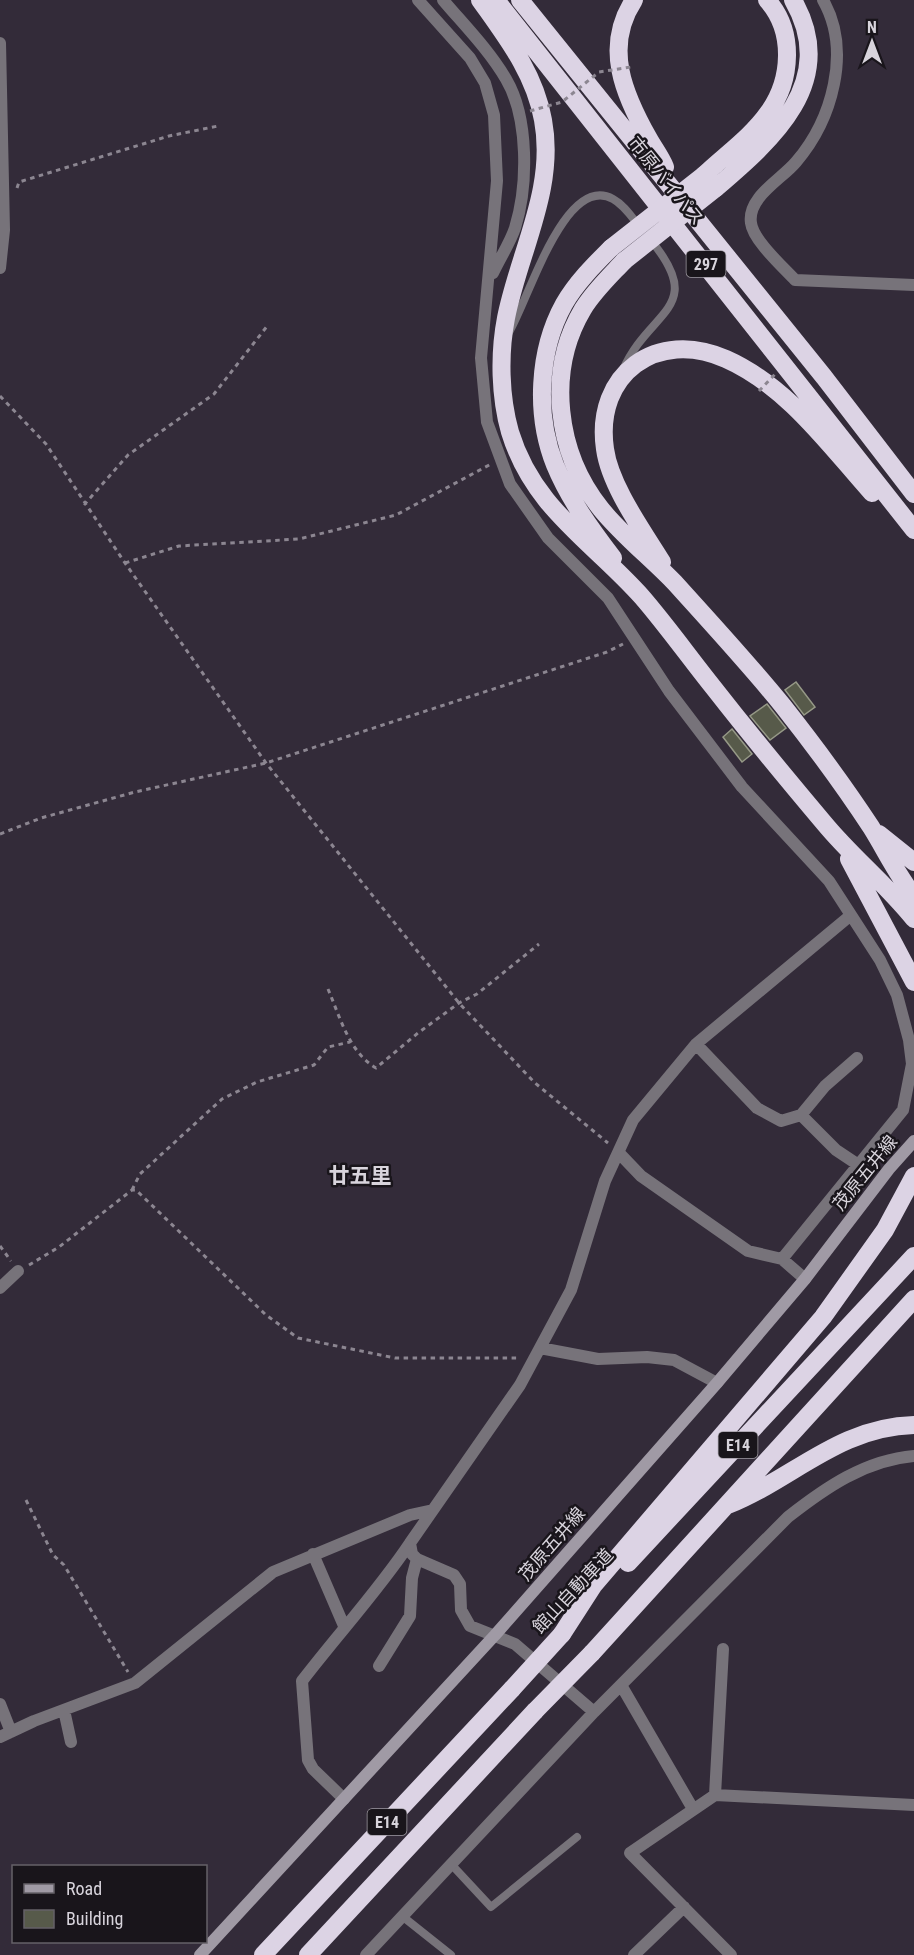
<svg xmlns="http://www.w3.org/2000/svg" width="914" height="1955" font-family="'Roboto Condensed','Noto Sans JP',sans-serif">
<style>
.building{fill:#575a4a;stroke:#969987;stroke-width:1.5}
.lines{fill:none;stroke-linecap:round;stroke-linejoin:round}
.path{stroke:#8c8691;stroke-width:3;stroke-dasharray:4.5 4.5;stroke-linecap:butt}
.lane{stroke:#77737a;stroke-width:8}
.street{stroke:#77737a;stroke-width:12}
.secondary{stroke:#a09aa5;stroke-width:12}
.highway{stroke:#dcd3e4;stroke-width:18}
.path-bridge{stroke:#8c8691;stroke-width:3;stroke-dasharray:4.5 4.5;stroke-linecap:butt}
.highway-bridge{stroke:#dcd3e4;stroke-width:18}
.labels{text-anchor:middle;stroke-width:5;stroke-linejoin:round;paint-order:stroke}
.shield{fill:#19151b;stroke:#9f9ba2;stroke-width:1.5}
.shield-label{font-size:16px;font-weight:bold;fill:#d8d4dc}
.street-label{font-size:18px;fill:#d8d4dc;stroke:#19151b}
.quarter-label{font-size:21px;font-weight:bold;fill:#d8d4dc;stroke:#19151b}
</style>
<rect width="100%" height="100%" fill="#332b39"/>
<path class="building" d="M796 682 815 707 804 715 785 690Z
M767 704 786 728 770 740 750 716Z
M732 729 752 754 742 762 723 737Z"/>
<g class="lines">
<path class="path" d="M17 188 19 182 169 136 218 126
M0 396 46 444 125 563 266 763 459 1003 535 1083 608 1143
M84 505 128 455 214 394 268 325
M125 563 179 546 299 539 396 515 491 464
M0 834 41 818 135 792 266 763 607 652 623 644
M328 989C340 1017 349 1052 376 1068L418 1033 459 1003 477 994 539 944
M132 1190 140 1174 222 1099 257 1082 314 1065 328 1047 350 1042
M0 1246 11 1261
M29 1265 59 1247 132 1190H136L266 1315 298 1338 395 1358H520
M26 1500 53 1555 64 1565 128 1672"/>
<path class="lane" d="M508 334C527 305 564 172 613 199 624 205 631 216 639 226
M623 370C649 309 709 309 649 238
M451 1864 491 1907 577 1837
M402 1916 451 1955"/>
<path class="street" d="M418 0 470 58 485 83 494 115 497 181 481 358 487 422 510 484 548 538 608 598 669 691 742 787 829 881 880 960 897 995 909 1040 912 1064 903 1110 782 1259
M443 0C465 26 489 50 506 79 529 118 528 186 515 228 510 243 500 258 493 273
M823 0C852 51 832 120 796 162 782 179 747 197 751 223 753 240 783 267 795 280L914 285
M0 43 4 230 0 268
M696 1044 757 1108 781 1121 801 1115 825 1086 857 1058
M801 1115 836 1150 860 1166
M619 1153 641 1176 748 1251 782 1259 805 1279
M0 1288 18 1271
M540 1348 598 1359 647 1357 674 1360 717 1383
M313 1554 344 1626
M379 1666 410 1616 412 1578 417 1559
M621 1685 693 1809
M0 1704 11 1732
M64 1710 71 1742
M594 1712 515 1644 470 1626 461 1610 460 1584 454 1575 417 1559 412 1554 410 1543 520 1385 571 1290 605 1181 633 1120 696 1044 851 915
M0 1737 34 1721 135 1683 273 1572 410 1515 433 1510
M715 1795 723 1649
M344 1799 313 1769 308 1760 302 1681C338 1634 378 1591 410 1543
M366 1955 594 1712 788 1517C825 1488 865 1460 914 1456
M634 1955 684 1907
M731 1955 630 1853 715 1795 914 1805"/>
<path class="secondary" d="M200 1955 495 1635 717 1383 805 1279 889 1169 914 1141"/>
<path class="highway" d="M480 0C507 38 535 74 543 120 556 189 519 252 506 318 499 354 500 397 510 432 533 508 592 541 642 597 667 626 689 657 713 687 749 733 786 778 824 823 852 857 886 884 914 919
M496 0 914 530
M520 0 824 377 914 494
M634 0C603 47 624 95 649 139 654 148 661 157 665 167
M704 175C725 155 751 137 768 113 792 80 795 31 767 0
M716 188C772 140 840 82 793 0
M611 248C594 265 576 283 564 304 538 351 535 415 555 465 569 499 591 529 613 558
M624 261C610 276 594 291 583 309 546 371 556 453 601 509 623 536 651 558 675 583 711 623 749 664 783 706 813 744 844 786 871 827 886 851 897 875 914 896
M662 562C643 531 610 486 605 449 594 374 657 328 726 359 787 386 829 445 872 493
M879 834 914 862
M849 859 914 982
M728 1505C793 1479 838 1427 914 1425
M628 1563 914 1256
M562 1634 593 1586 823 1317 885 1230 914 1176
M592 1653 914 1299
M263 1955 512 1689
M308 1955 535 1711"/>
<path class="path-bridge" d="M530 111 562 102 599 72 631 67
M759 391 777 372"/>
<path class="highway-bridge" d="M611 248 704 175
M624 261 716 188
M512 1689 562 1634
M535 1711 592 1653"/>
</g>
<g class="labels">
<g class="shield">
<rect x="686.5" y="251" width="39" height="26" rx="4.5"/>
<rect x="718.5" y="1432" width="39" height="26" rx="4.5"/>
<rect x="367.5" y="1809" width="39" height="26" rx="4.5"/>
</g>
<g class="shield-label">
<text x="706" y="270">297</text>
<text x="738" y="1451">E14</text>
<text x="387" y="1828">E14</text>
</g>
<g class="street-label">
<text transform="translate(666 181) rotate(51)" y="6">市原バイパス</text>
<text transform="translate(865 1173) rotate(-51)" y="6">茂原五井線</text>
<text transform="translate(552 1544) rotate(-49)" y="6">茂原五井線</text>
<text transform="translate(573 1591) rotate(-47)" y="6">館山自動車道</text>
</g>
<g class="quarter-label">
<text x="360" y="1183">廿五里</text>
</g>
</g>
<rect x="12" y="1865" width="195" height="78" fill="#19151b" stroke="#656168" stroke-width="1.5"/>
<rect x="24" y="1884" width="30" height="9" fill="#a09aa5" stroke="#656168" stroke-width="1.5"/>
<text x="66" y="1895" font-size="18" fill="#d8d4dc">Road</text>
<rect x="24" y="1910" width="30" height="18" fill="#575a4a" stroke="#656168" stroke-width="1.5"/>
<text x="66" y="1925" font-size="18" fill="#d8d4dc">Building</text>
<g transform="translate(872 42)" stroke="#19151b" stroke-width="4.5" paint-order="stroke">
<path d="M0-4.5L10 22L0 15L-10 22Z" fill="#d8d4dc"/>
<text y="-9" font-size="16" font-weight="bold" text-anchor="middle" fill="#d8d4dc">N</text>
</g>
</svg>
